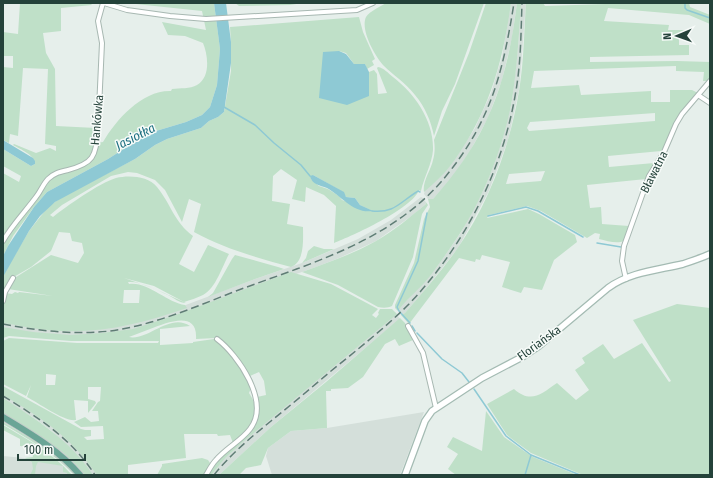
<svg xmlns="http://www.w3.org/2000/svg" width="713" height="478" font-family="'Fira Sans Condensed',sans-serif">
<style>
.built{fill:#d4dfda}
.green{fill:#bfe0c8;fill-rule:evenodd}
.water{fill:#8ec9d4}
.lines{fill:none;stroke-linecap:round;stroke-linejoin:round}
.stream{stroke:#8ec9d4;stroke-width:1.5}
.street-casing{stroke:#a8b8b2;stroke-width:6}
.secondary-casing{stroke:#a4bbb3;stroke-width:8}
.primary-casing{stroke:#c2cac8;stroke-width:8}
.street{stroke:#fff;stroke-width:4}
.secondary{stroke:#fff;stroke-width:5.5}
.primary{stroke:#6aa596;stroke-width:6}
.rail{stroke:#5f7d75;stroke-width:1.5;stroke-dasharray:8 4;stroke-linecap:butt}
.labels{text-anchor:middle;stroke-width:3;stroke-linejoin:round;paint-order:stroke}
.street-label{font-size:12px;fill:#24423a;stroke:#f7fbf9}
.water-label{font-size:13px;font-style:italic;fill:#1c6f80;stroke:#f7fbf9}
</style>
<rect width="100%" height="100%" fill="#e6efeb"/>
<path class="built" d="M511 3H517L512 38 502 80 488 118 469 153 452 178 433 199H428L424 194 425 190 441 176 453 162 475 128 491 93 502 57Z
M521 3H526L519 90 508 140 498 167 488 193 458 248 424 291 405 313 401 315 398 310 436 268 460 234 483 191 491 172 502 141 512 101 518 48Z
M421 197 423 198 425 201 426 204 413 215 376 241 339 258 316 267 146 327 104 335 70 336 19 331 3 327V322L143 321 255 279 302 263 358 239 391 220Z
M395 312 400 319 271 427 219 475H208L224 457Z
M3 391 70 436 100 475H90L53 432 37 420 3 399Z
M424 412 400 475H272L266 456 268 448 291 431 327 428Z
M3 456 56 461 63 466 70 475H3Z"/>
<path class="green" d="M20 3H90L92 5 61 8V31L43 33 46 53 55 69 56 126 96 128 95 137 91 157 84 163 53 173 36 196 22 212 3 240V173L19 182 21 176 3 166V149L31 166 35 164C35 155 20 149 13 145L14 144 36 153 50 148 56 151V146L45 144 48 69 23 68 18 136 10 134 9 143 3 140V32L18 34ZM4 56H13V68L3 67Z
M126 3H214L220 49 217 85 210 107 202 115 186 122 156 131 141 138 108 159 47 192 34 207 21 225 13 236 3 256V244L7 236 39 195 47 182 57 174 87 164 93 159 97 143 103 142C116 120 142 90 171 91L172 89C180 88 190 89 197 85 211 77 208 55 203 43L185 36 168 35 162 22 206 30 202 11Z
M235 3H303L290 5 239 6Z
M386 3H484L455 84 442 111 434 136C431 121 425 107 415 95 405 82 394 76 383 65 375 56 360 30 366 17 370 11 380 7 386 3Z
M486 3H511C503 62 489 112 454 161 448 169 441 177 433 184 430 187 427 189 424 192 422 182 431 170 433 160 435 153 435 147 434 140L469 53Z
M517 3H521C519 36 517 68 512 100 504 145 484 197 459 235 448 251 437 268 425 282 416 292 405 301 398 311L395 308V305L414 263 424 219 430 207 428 199H433C488 138 507 83 517 3Z
M526 3H543L545 6 605 4V3H689L690 7 710 15V24L689 15 608 8 604 21 669 25 668 30H686V35H679V45H689V55L590 57V62L677 61 710 62V78L708 81H703L704 72 676 71V66L534 71 531 88 579 85 581 95 651 91V102H670V90H692L698 93C691 101 683 108 678 117 671 128 669 140 661 151L608 156 609 167 654 163 646 179 587 185 590 208 601 207 602 224 629 226 624 241C617 244 607 241 599 239L600 234 595 233 587 238 541 211 527 206 489 215 487 218 528 209 539 214 575 235 577 242 554 260 542 290 524 287 521 293 502 287 510 262 482 255 480 260 476 259 475 262 459 258 409 324 401 315 405 313C423 292 441 272 457 249 489 203 510 146 519 91 524 62 524 32 526 3ZM655 113V121L529 131 527 128 530 122ZM545 171 541 181 506 184 509 174Z
M359 17 363 32 375 59 372 61 374 65 367 69 365 64H354L346 53 339 51 369 96V72L374 70 377 74 378 94 387 93 377 68 378 67C384 68 388 73 393 77 415 94 434 121 433 150 432 164 424 177 421 191L419 190C412 209 352 236 334 243L336 206 324 195 306 187 305 202 292 199 297 180 281 169 273 176 272 201 290 204 287 224 303 227C303 239 305 262 291 267 258 258 225 249 194 232L201 204 189 199 182 222 165 190 155 180 137 173 128 172 111 176 62 205 50 215 53 217C67 206 99 183 116 178 129 175 148 176 157 187 171 204 174 222 193 236L179 264 194 272 208 245 229 254C222 267 216 288 203 295 197 298 190 300 184 302L154 286 124 278 153 288 186 303C179 303 174 298 168 295 157 290 141 281 128 282L129 284C147 281 168 303 185 305L187 308C141 324 97 335 48 330 33 329 18 325 3 323V305L6 293 12 294 15 292 18 293 19 292 53 296 8 289 13 279 51 255 78 263 84 253 82 243 72 241 70 233 59 232 51 251 31 267 12 278 3 297V277L6 270 29 231 48 207 62 197 135 159 155 145 167 139 201 128 209 121 218 117 224 112 231 71V42L230 27ZM313 175 343 192 346 197 355 198 360 205 372 211 342 200 339 196 328 189 319 186 311 179ZM124 290H140L139 303H123Z
M425 201 428 205 422 214 413 257 392 306C388 308 383 308 378 307L338 285 302 272C327 263 353 254 376 241 394 231 410 217 426 204Z
M314 246 324 249H334L302 263 306 258 308 251Z
M235 255 278 267 284 269 255 279 208 297 213 293 232 259Z
M291 272 331 284 378 309 372 315 376 318 379 314 378 313 380 309H392L397 314 244 441 226 457 211 475H207C211 470 214 464 218 460 230 446 251 437 257 419L253 384 257 397 266 395 264 381 259 372 250 376 253 381H251C241 360 234 353 216 338L196 339C198 309 166 323 150 329 143 332 136 334 129 337 148 341 170 312 190 326L160 329V345L193 343V342L214 339 217 340 235 358 251 388 249 393C264 415 250 428 233 443L230 435 218 436 217 434H184L186 458 128 465V475H97C70 436 42 418 3 395V386L81 429 85 430H91V436L84 437 87 440 104 439 103 426 81 427 74 422 85 417 91 422 99 421 98 411H92L98 402 100 401 101 387H88V399L95 401 96 403 88 413V401L74 400 76 420C64 422 39 403 27 397L31 385 26 396 3 384V341L9 338 77 343H158L159 341H71L9 336 3 338V327L33 332 70 335 102 333 133 329 176 315ZM46 374 56 375 55 385H46Z
M677 304 710 308V475H583L531 453 512 439 507 435 487 404 514 389C531 404 541 394 557 383L576 400 589 390 575 370 585 363 582 358 603 344 614 359 642 343 669 382 671 381 633 320Z
M400 318 405 323 413 340 399 346 395 339 385 344 363 377 348 388 331 389V391H326L327 428 291 431 268 448 261 465 246 468 239 475H219L271 427 326 382Z
M3 398C37 420 70 440 93 475H85C63 447 33 432 3 414Z
M486 411 504 437 524 451 533 457 577 475H456L448 469 458 454 447 447 453 437 482 451Z
M3 422C29 437 55 452 76 475H74C54 453 28 439 3 424Z
M3 425C28 440 53 453 72 475H67V473L63 472V466L38 462 36 466 35 475H30L33 469 32 462 25 458 33 457C32 451 26 446 20 446V439L3 430Z
M202 458 208 460 210 463 205 475H157L162 466V464Z"/>
<path class="water" d="M214 3H226L231 42V63L224 112 218 117 209 121 201 128 167 139 155 145 135 159 55 202 40 216 29 231 3 277V256L8 246 34 207 47 192 108 159 141 138 156 131 186 122 202 115 210 107 217 85 220 49Z
M339 51 346 54 354 64H365L369 72V96L347 105 319 98 323 52Z
M3 140 33 158 35 161V164L31 166 3 149Z
M313 175 344 192 346 197 355 198 360 205 373 211C353 214 342 196 327 188 320 185 312 185 310 176Z"/>
<g class="lines">
<path class="stream" d="M685 3V8L687 10 710 18
M224 107 255 125 274 143 301 165 310 176
M372 211C394 213 398 204 415 193L418 191 420 192
M488 216 526 207 538 211 583 237
M597 243 621 247
M410 323 399 311 397 307 418 261 427 213
M412 326 415 331
M417 333 442 359 462 373 469 382
M474 389 506 436 531 455 580 475
M525 475 531 455"/>
<g class="street-casing">
<path id="street" d="M104 3 127 10 170 16 206 19 357 10 373 3
M698 95 710 103
M3 241C12 225 25 212 36 197 41 191 43 184 48 179 54 173 60 172 68 170 94 163 95 157 98 131L102 43 98 21 103 3
M626 279 622 261 624 246 649 176 664 152 676 124 682 114 710 81
M3 301 5 292 13 278
M408 326 423 353 436 408
M206 475C209 470 212 464 216 460 226 448 241 441 250 429 271 402 238 355 217 339"/>
</g>
<g class="secondary-casing">
<path id="secondary" d="M405 475 425 421 432 411 482 378 524 356 539 346 608 288C630 272 658 270 683 264 692 261 701 258 710 254"/>
</g>
<g class="primary-casing">
<path id="primary" d="M3 417C31 434 59 450 80 475"/>
</g>
<use href="#street" class="street"/>
<use href="#secondary" class="secondary"/>
<use href="#primary" class="primary"/>
<path class="rail" d="M3 324C39 331 74 335 110 331 154 325 195 307 236 291 311 263 393 241 446 176 491 121 503 72 514 3
M3 396C39 418 72 439 95 475
M214 475C230 455 250 438 271 421 291 405 311 388 331 371 358 349 385 328 409 304 466 244 505 167 517 84 521 57 521 30 522 3"/>
</g>
<g class="labels">
<g class="street-label">
<text transform="translate(97 120) rotate(-85)" y="4">Hankówka</text>
<text transform="translate(654 172) rotate(-63)" y="4">Bławatna</text>
<text transform="translate(539 343) rotate(-36)" y="4">Floriańska</text>
</g>
<g class="water-label">
<text transform="translate(135 136) rotate(-27)" y="5">Jasiołka</text>
</g>
</g>
<rect width="713" height="478" fill="none" stroke="#24423a" stroke-width="8"/>
<g transform="translate(677 36) rotate(268)" stroke="#f7fbf9" stroke-width="3" paint-order="stroke">
<path d="M0-3L7 15L0 10L-7 15Z" fill="#24423a"/>
<text y="-6" font-size="11" font-weight="bold" text-anchor="middle" fill="#24423a">N</text>
</g>
<path d="M18 454v6h67v-6" fill="none" stroke="#24423a" stroke-width="2"/>
<text x="24" y="454" font-size="12" fill="#24423a" stroke="#f7fbf9" stroke-width="3" paint-order="stroke">100 m</text>
</svg>
